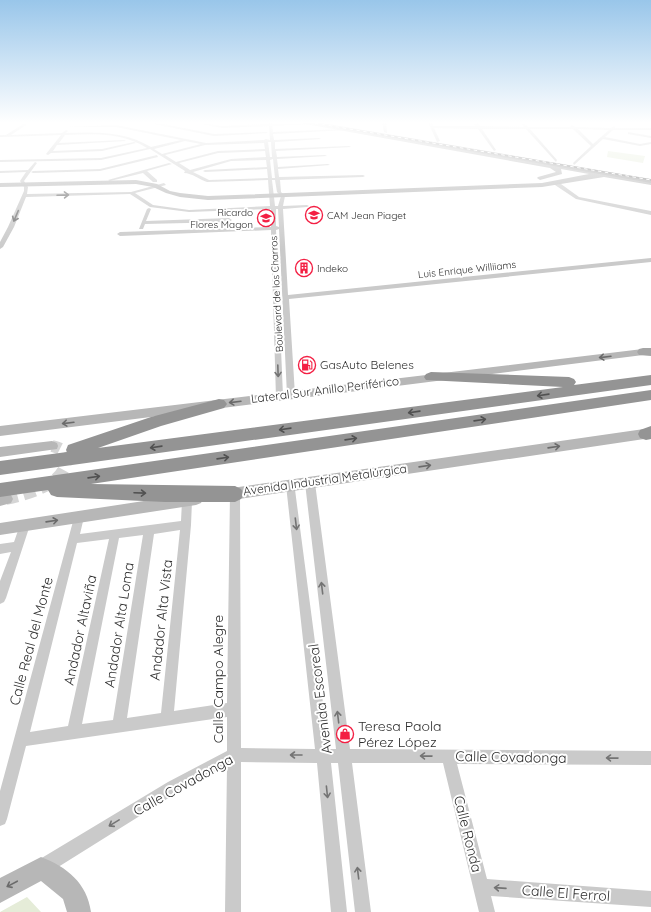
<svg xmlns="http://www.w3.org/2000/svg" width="651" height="912" font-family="Quicksand,sans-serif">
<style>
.green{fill:#e5ecd8}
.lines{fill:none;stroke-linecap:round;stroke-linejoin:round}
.secondary-tunnel{stroke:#d5d5d5;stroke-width:12;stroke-dasharray:12 6;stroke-linecap:butt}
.street{fill:#cacaca;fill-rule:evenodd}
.secondary{fill:#b7b7b7;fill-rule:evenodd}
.primary{fill:#a5a5a5;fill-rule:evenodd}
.highway{fill:#949494;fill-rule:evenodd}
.rail-casing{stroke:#828282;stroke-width:1.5}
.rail{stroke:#fff;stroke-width:1;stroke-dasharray:3.5;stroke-linecap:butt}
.oneway{stroke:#747474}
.oneway2{stroke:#6b6b6b}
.oneway3{stroke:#515151}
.labels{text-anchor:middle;stroke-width:4;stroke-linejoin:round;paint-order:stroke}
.far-poi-label{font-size:10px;fill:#2d2d2d;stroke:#fff;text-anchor:start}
.far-street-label{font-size:10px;fill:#2d2d2d;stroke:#fff}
.poi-label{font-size:12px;fill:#2d2d2d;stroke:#fff;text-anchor:start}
.street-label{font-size:12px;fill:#2d2d2d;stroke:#fff}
.near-street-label{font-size:14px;fill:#2d2d2d;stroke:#fff}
.near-poi-label{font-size:14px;fill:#2d2d2d;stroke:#fff;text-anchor:start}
</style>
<rect width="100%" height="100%" fill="#fff"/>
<path class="green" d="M608 151 645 156 643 163 607 157Z
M27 897 41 912H0Z"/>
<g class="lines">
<path class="secondary-tunnel" d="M6 499C25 495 67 484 66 459 66 450 60 448 52 446"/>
<path class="street" d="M144 122H153L214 134 266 132 268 133 214 136Z
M192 122 222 126 269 124 268 122H272V124H311L272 126 273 132 344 129 346 130 273 134 274 140 319 138 321 139 275 142V149L349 146 351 147 276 151 277 157 325 155 327 156 277 159 278 167 328 164 330 165 278 169 279 177 363 175 365 176 363 177 280 180 281 192 285 196 283 206 307 205 309 206 307 207 283 209 288 295 651 258V262L289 299 295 395 291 398 287 395 279 229 276 230 283 396 279 399 276 398 271 230 120 236 117 234 120 232 271 227V209L189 212 150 207 130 194 26 197 14 227 3 247 0 249V242L8 227 24 191V187L20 181 26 172 0 173V171L28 170 35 162 37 163 24 181 28 187 27 194 131 192 164 183 166 185 135 193 153 205 189 210 270 206 268 180 207 182C200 180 192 173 184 173L185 171 150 149 101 160 0 162V160L101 158 147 148C121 132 93 134 65 135L59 143 124 140 126 141 57 145 53 151 102 149 134 142 136 143 102 151 51 153 48 155 46 154 61 135 0 137V135H6L25 123 26 125 11 135 62 133 66 130 68 131 66 133C96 132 124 131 151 147L181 140 116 127H67L116 125 206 143 264 140 266 139 270 140 269 126 222 128ZM185 141 201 144 162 154 154 149ZM268 142H271L272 157H270ZM264 143 265 149 218 151 176 162 165 155 205 145ZM265 151 266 157 231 159 190 170 179 163 218 153ZM273 159 275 178H272L270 160ZM266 160 267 167 205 170 203 171 205 172 267 169 268 178 209 180 193 172 231 161ZM272 180H275L277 192 281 196 278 206H275ZM276 209H278L279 227 276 226Z
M382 122H386L387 133 384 132Z
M428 122H432L433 126H476L474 123 477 122 480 126 524 127 522 124 524 123 528 127H571L570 126 572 125 575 127 611 128 614 126 615 128H651V130H613L605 137 640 144 651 142V144L640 146 603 139 574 165 573 163 591 146 573 129H530L557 160 556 162 526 129H482L496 150 494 151 478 129 434 128 440 141 437 142ZM578 129 609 130 593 144Z
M628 132 651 136V138L628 134Z
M157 155 158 157 100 171 33 173 31 172 33 171 100 169Z
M169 163 172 164 147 171 157 180V182H153L143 173 110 181 108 180Z
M555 183 561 184 579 197 651 211V215L576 199 555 185Z
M149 208 151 209 146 221 229 218 232 220 229 222 145 224 143 229H139L147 209Z
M310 479 313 480 315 483 350 749 651 751V765L457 764 487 879 651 891V907L491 896 495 912H479L443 763H352L371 912H355L338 763H331L347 912H331L317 763 241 762V912H225L227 766 178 792 47 874 41 876 35 874 33 868 35 862 168 782 227 751V717L26 746 7 819 5 824 0 826V791L75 514 79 513 83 514 84 517 80 534 181 521 182 501 184 498 187 497 190 498 192 501 191 525 174 711 227 703 230 494 232 491 235 490 238 491 240 494 241 748 315 749 286 485 288 482 291 481 294 482 329 749H336L305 483 307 480ZM180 530 161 713 127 718 154 534ZM143 535 113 720 82 724 119 538ZM109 539 68 726 30 732 77 543Z
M25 521 29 522 30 525 6 598 4 602 0 604V581L11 552 0 554V544L14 542 21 522Z"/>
<path class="secondary" d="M294 122H306L651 181V185L604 177 542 187 208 200 180 197 166 193 153 187 136 184 0 187V183L136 180 157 184 170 191 180 193 208 196 542 183 589 174 561 169 562 174 540 180 537 178 538 177 556 172 550 168Z
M651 348V354L0 436V426Z
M651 428V438L225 501 220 499 218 495 220 491 225 489Z
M52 441 57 443 58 446 57 449 0 457V447Z
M6 493 11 495 13 499 11 503 0 506V494Z
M196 493 201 495 203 499 201 503 196 505 0 535V523Z
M41 857C67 867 87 883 91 912H67L63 899 41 881 0 903V878Z"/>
<path class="primary" d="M301 122H316L651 179V183Z
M643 348H651V356L639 355 637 352 639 349Z"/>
<path class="highway" d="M431 372 569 377 574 379 576 382 574 385 651 375V385L0 475V461L67 452 66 450 68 445 151 417 219 399 224 400 227 404 224 408 161 426 98 448 563 387 426 380 424 377 426 374Z
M651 390V400L91 484 235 486 241 489 244 494 241 499 235 502H165L57 497 51 495 48 490 0 497V483Z
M651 426V439L646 440 640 438 638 434 640 430Z"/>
<g class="rail-casing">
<path id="rail" d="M308 122 651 180"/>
</g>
<use href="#rail" class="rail"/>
</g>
<defs><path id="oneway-shaft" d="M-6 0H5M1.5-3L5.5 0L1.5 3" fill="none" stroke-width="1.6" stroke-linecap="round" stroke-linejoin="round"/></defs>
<g class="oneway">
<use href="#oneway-shaft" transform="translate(63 195) rotate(-2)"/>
<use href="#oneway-shaft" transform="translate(16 216) rotate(113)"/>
<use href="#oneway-shaft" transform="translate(278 371) rotate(88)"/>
<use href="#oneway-shaft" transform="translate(296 524) rotate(83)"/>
<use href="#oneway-shaft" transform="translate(322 588) rotate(-97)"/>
<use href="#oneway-shaft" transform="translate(338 717) rotate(-97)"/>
<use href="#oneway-shaft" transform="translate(296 755) rotate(-180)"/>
<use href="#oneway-shaft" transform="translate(426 756) rotate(-179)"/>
<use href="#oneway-shaft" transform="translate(612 758) rotate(-179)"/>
<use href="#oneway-shaft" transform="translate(327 792) rotate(84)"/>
<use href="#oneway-shaft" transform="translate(114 823) rotate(149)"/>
<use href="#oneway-shaft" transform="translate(358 873) rotate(-97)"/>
<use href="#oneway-shaft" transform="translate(500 888) rotate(-176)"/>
</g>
<g class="oneway2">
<use href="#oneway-shaft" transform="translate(605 357) rotate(173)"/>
<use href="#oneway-shaft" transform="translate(235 402) rotate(173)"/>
<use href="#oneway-shaft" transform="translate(68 423) rotate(173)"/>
<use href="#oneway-shaft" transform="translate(554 447) rotate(-8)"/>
<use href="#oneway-shaft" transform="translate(425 466) rotate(-8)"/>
<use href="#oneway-shaft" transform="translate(52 521) rotate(-8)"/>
<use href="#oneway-shaft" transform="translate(12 884) rotate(152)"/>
</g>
<g class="oneway3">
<use href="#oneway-shaft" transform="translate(543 395) rotate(172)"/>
<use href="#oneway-shaft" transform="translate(414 412) rotate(172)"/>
<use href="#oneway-shaft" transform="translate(480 420) rotate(-8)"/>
<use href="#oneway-shaft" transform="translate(285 429) rotate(172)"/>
<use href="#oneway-shaft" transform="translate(351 439) rotate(-8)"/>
<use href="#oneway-shaft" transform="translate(156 447) rotate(172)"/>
<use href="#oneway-shaft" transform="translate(223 458) rotate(-8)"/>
<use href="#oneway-shaft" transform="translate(94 477) rotate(-8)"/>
<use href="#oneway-shaft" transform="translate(140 493) rotate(2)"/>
</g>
<linearGradient id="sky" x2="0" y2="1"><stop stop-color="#99c6ea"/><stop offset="0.49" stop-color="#fff"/><stop offset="1" stop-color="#fff" stop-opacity="0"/></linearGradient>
<rect width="651" height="250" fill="url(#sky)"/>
<defs>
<g id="school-ring" transform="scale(0.9)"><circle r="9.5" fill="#fff" stroke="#f31f43" stroke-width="1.5"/><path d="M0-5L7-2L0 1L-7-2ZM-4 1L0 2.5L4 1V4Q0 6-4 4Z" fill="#f31f43"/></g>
<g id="building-ring" transform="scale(0.9)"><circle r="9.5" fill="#fff" stroke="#f31f43" stroke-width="1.5"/><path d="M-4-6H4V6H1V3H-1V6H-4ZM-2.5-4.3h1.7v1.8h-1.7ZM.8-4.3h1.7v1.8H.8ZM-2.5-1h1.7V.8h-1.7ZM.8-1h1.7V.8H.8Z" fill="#f31f43"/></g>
<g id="fuel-ring" transform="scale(0.9)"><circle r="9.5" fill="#fff" stroke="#f31f43" stroke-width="1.5"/><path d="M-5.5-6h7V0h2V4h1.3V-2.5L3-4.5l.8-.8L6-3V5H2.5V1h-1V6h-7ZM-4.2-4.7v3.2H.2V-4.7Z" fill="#f31f43"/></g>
<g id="shop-ring" transform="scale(0.9)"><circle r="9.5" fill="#fff" stroke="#f31f43" stroke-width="1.5"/><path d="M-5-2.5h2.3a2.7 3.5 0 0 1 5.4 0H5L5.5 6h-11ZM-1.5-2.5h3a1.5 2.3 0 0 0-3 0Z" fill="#f31f43"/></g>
</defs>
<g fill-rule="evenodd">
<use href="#school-ring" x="314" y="215"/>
<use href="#school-ring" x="266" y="218"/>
<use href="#building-ring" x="304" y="268"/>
<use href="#fuel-ring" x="307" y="365"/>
<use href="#shop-ring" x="345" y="734"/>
</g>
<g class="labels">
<g class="far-poi-label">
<text x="253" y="216" text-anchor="end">Ricardo<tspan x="253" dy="12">Flores Magon</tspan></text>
<text x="327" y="219">CAM Jean Piaget</text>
<text x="317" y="272">Indeko</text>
</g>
<g class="far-street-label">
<text transform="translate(467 269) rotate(-6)" y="4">Luis Enrique Williiams</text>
<text transform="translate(276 294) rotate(-93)" y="4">Boulevard de los Charros</text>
</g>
<g class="poi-label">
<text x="320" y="369">GasAuto Belenes</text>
</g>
<g class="street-label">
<text transform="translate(325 390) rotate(-7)" y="4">Lateral Sur Anillo Periférico</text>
<text transform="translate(325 480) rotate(-8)" y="4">Avenida Industria Metalúrgica</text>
</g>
<g class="near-street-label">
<text transform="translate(161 620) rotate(-84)" y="5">Andador Alta Vista</text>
<text transform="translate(119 625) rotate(-81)" y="5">Andador Alta Loma</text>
<text transform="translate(80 630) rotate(-78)" y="5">Andador Altaviña</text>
<text transform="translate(31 641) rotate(-75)" y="5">Calle Real del Monte</text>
<text transform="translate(218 679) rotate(-90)" y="5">Calle Campo Alegre</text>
<text transform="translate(320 699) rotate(-97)" y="5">Avenida Escoreal</text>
<text transform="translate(511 757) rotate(1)" y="5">Calle Covadonga</text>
<text transform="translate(183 785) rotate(-29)" y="5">Calle Covadonga</text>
<text transform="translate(468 834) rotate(76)" y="5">Calle Ronda</text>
<text transform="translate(566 893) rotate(4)" y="5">Calle El Ferrol</text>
</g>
<g class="near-poi-label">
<text x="358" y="731">Teresa Paola<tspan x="358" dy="16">Pérez López</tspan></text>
</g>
</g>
</svg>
